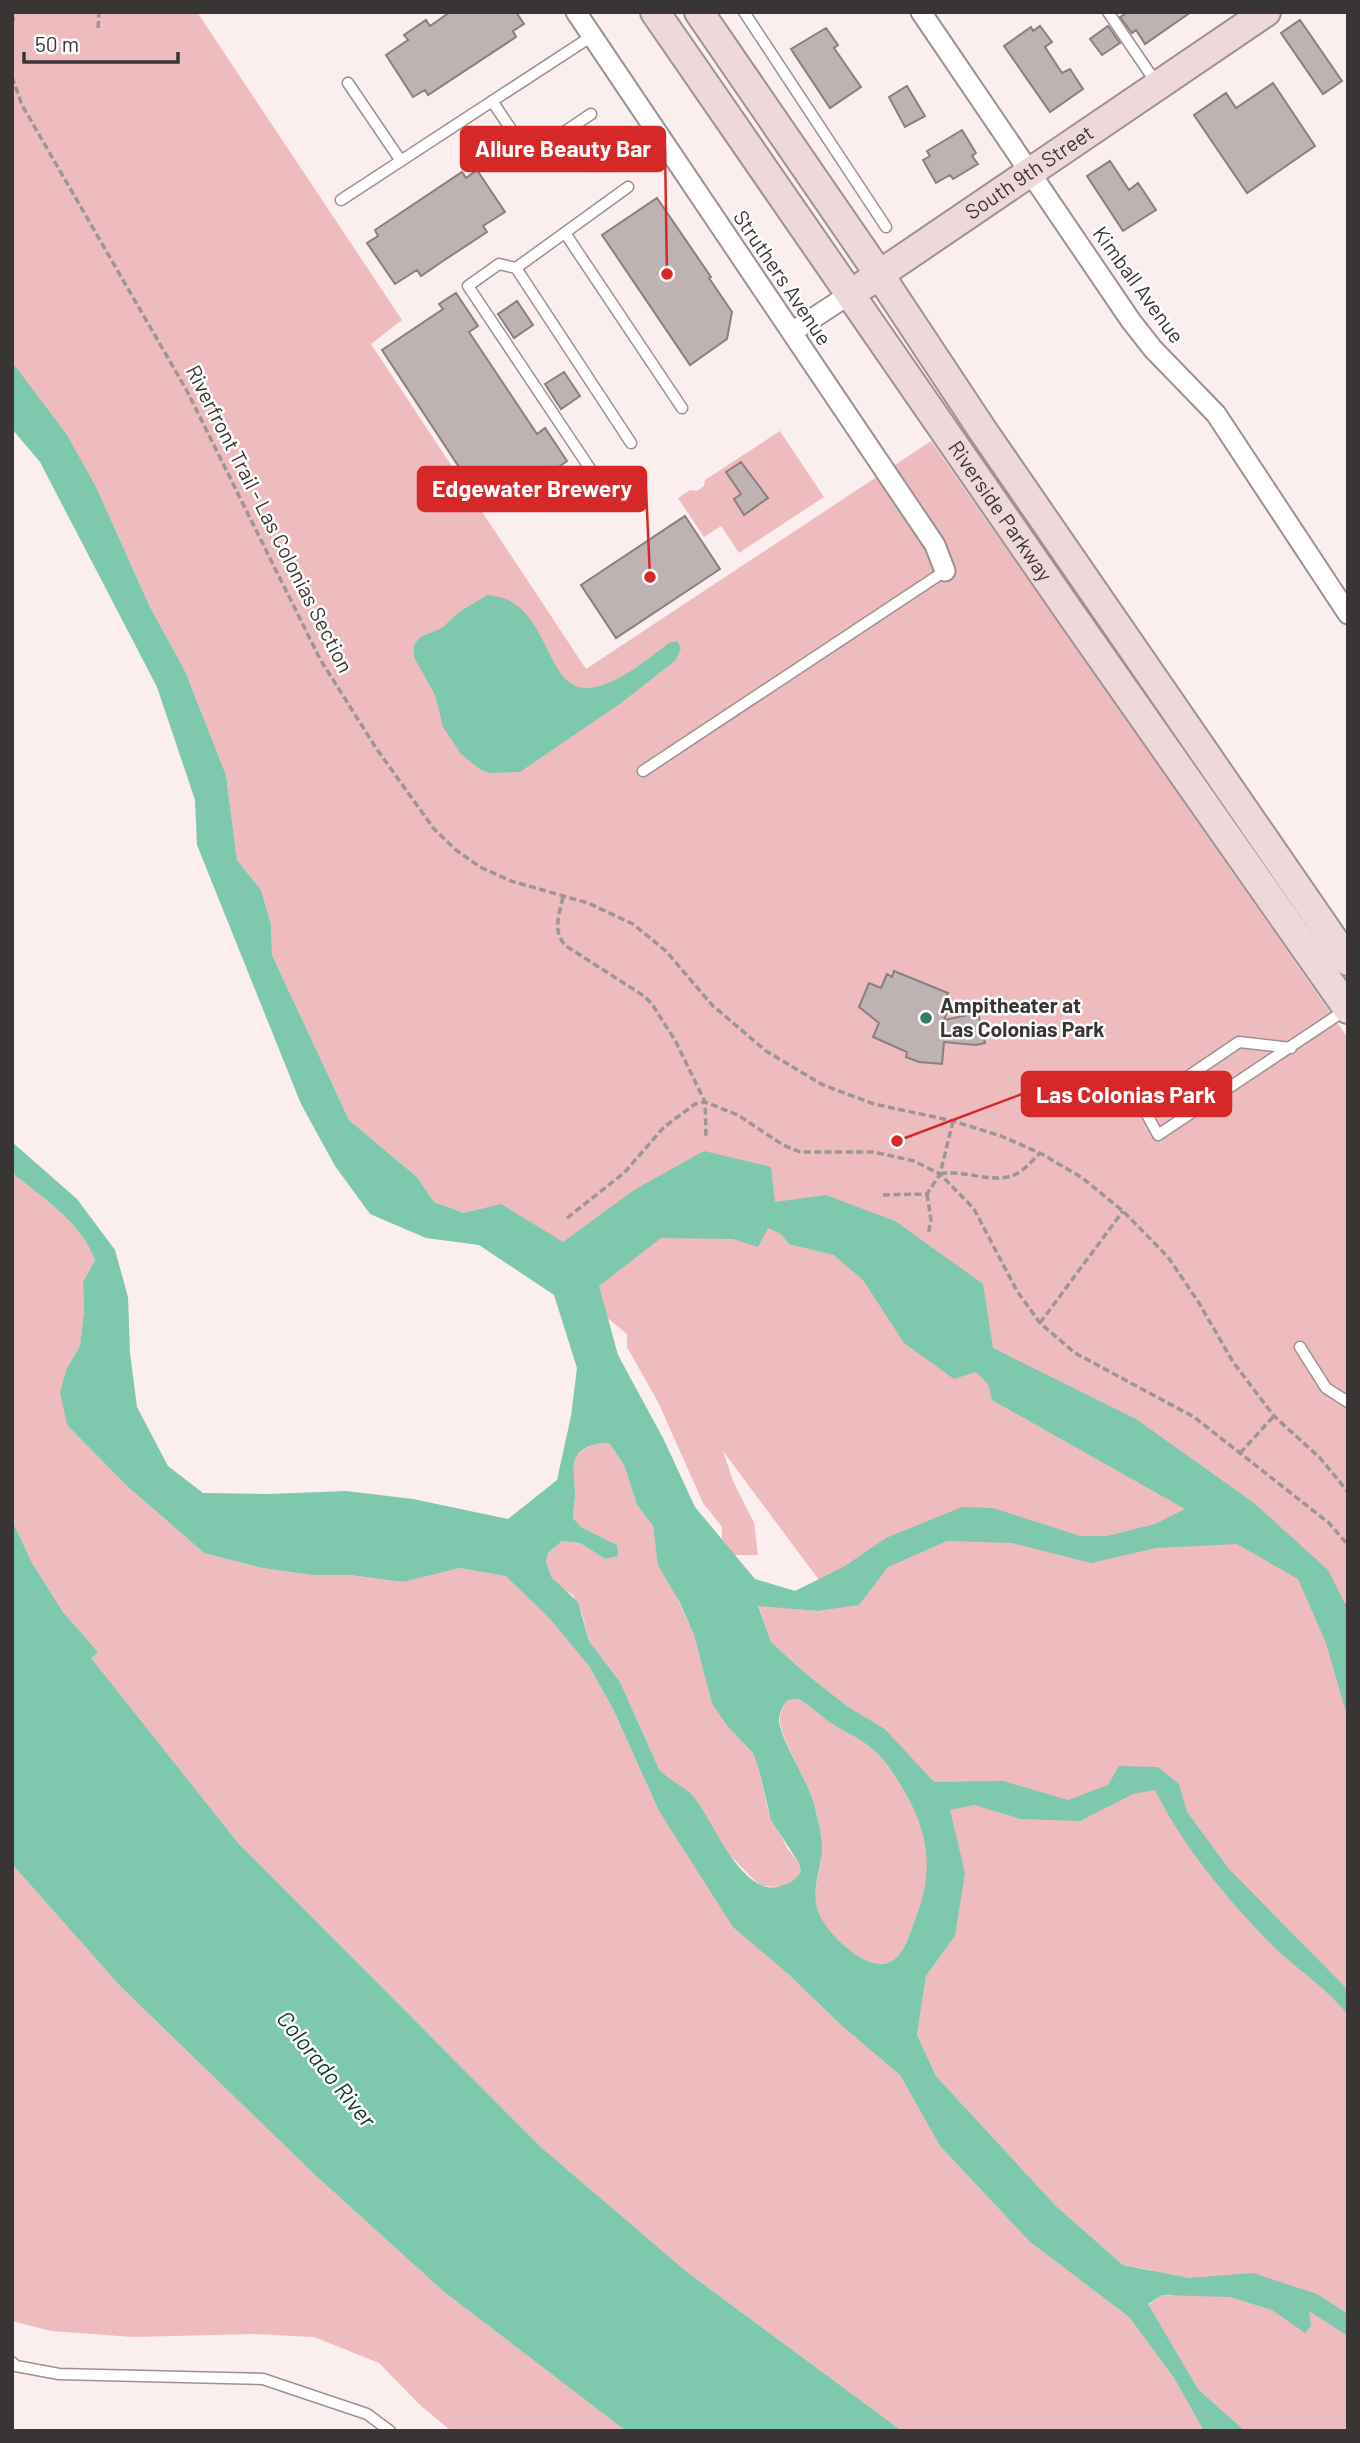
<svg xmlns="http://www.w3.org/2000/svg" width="1360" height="2443" font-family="Barlow,sans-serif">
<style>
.green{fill:#eebcbe}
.water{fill:#7ec8ad;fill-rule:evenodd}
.building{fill:#beb2b2;stroke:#8a7f7f;stroke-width:2}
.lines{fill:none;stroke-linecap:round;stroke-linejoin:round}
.lane-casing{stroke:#9d9192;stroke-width:13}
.street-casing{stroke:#9d9192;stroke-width:23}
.secondary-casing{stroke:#9d9192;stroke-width:32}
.path{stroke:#9e9595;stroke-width:3.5;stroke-dasharray:7 3.5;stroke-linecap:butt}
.lane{stroke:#fff;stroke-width:10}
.street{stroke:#fff;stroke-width:19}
.secondary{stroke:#efd8da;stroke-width:28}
.poi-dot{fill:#3c7964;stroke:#fefefe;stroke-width:2.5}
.labels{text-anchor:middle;stroke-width:5;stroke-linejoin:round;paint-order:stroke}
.street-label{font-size:21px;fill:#3a3535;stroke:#fefefe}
.poi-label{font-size:21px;font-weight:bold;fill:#3a3535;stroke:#fefefe;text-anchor:start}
.water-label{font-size:23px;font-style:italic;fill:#13352a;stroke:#fefefe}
.leader{fill:none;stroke:#d62828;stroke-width:2.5}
.callout-dot{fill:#d62828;stroke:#fefefe;stroke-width:2.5}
.callout{fill:#d62828;stroke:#d62828;stroke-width:2.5}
.callout-label{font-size:23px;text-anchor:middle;font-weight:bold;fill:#fff}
</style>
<rect width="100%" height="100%" fill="#fbeeee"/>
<path class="green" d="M12 12H197L402 320 371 344 586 669 931 441 1348 1038V2431H1245L1198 2389 1148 2305 1162 2295 1174 2296 1151 2270 1123 2265 1056 2206 936 2076 917 2035 926 1976 955 1936 903 1749 885 1729 847 1706 804 1672 771 1642 758 1605 817 1611 839 1607 723 1451 733 1481 754 1523 758 1555H734L722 1539V1527L703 1503 658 1402 627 1347V1334L517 1244 464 1213 434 1202 417 1177 349 1120 272 955 271 924 261 890 237 860 226 775 185 671 150 607 97 489 12 362Z
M780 431 824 497 739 553 721 526 704 537 678 498 690 490 697 491 704 486 705 480Z
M12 1173C43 1198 81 1222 95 1260L83 1282 84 1310 80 1346 67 1368V1425L127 1486 204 1553 262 1568 312 1575H349L402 1582 460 1568 506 1575 550 1619 589 1666 614 1711 659 1811 788 1974 841 2025 900 2075 940 2146 1030 2242 1129 2317 1174 2378 1206 2431H902L687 2272 543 2149 239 1844 90 1657 98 1652 63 1612 32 1563 12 1520Z
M601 1443 610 1444 624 1465 637 1505 653 1526 657 1554 694 1635 712 1704 728 1727 753 1753 759 1770 768 1810 787 1848 799 1863 801 1872 796 1879 781 1887 762 1886 754 1880 730 1855 681 1786 665 1777 659 1769 620 1682 589 1641 582 1613 573 1595 557 1585 552 1578 546 1562 548 1553 562 1541 580 1543 605 1559 617 1545 581 1527 573 1518C573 1511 575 1503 575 1496 575 1469 565 1451 601 1443Z
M798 1699C809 1705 818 1713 828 1720 842 1731 859 1737 872 1749 886 1760 895 1776 904 1791 930 1834 935 1870 916 1917 910 1932 905 1955 890 1962 867 1973 829 1935 819 1916 810 1896 819 1879 821 1859 822 1840 820 1825 815 1807 809 1784 779 1736 780 1719 780 1711 784 1705 788 1700Z
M12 1864 120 1986 314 2174 443 2291 626 2431H451L419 2404 379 2363 314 2337 254 2334 133 2337 51 2331 12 2321Z"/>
<path class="water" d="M12 362 67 435 97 489 150 607 185 671 226 775 237 860 261 890 271 924 272 955 349 1120 417 1177 434 1202 464 1213 501 1204 563 1242 634 1190 704 1151 771 1167 775 1202 826 1195 895 1221 983 1284 993 1348 1136 1419 1254 1503 1328 1570 1348 1610V1719L1326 1643 1298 1579 1237 1544 1156 1548 1091 1563 1012 1543 947 1541 888 1567 859 1605 817 1611 758 1606 771 1642 804 1672 847 1706 885 1729 934 1782 1003 1781 1068 1800 1108 1785 1119 1766 1158 1767 1179 1784 1187 1812 1229 1869 1348 1990V2015C1327 1988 1296 1969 1272 1945 1227 1899 1184 1848 1155 1790L1133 1794 1080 1821 1021 1819 974 1805 950 1810 965 1873 955 1936 926 1976 917 2035 936 2076 1056 2206 1123 2265 1189 2278 1253 2273 1317 2294 1348 2314V2336L1309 2311 1311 2326 1305 2333 1272 2310 1230 2297 1162 2295 1148 2304 1198 2389 1245 2431H1206L1203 2429 1174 2378 1129 2317 1030 2242 940 2146 900 2075 841 2025 788 1974 733 1927 659 1811 614 1711 589 1666 550 1619 506 1576 460 1568 403 1582 349 1575H312L262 1568 204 1553 127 1486 67 1425 60 1392 67 1368 80 1346 84 1310 83 1282 95 1260C81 1222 43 1198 12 1173V1142L77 1199 115 1250 128 1297 130 1353 137 1407 168 1466 203 1493 269 1494 346 1491 413 1499 508 1519 557 1480 571 1416 577 1368 554 1295 479 1245 426 1238 370 1214 335 1166 301 1104 197 845 195 800 157 687 40 462 12 429ZM768 1228 781 1234 789 1244 834 1255 863 1280 904 1343 954 1379 976 1372 988 1384 992 1400 1185 1509 1155 1524 1107 1536H1080L993 1508 962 1507 886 1538 845 1566 795 1591 755 1579 695 1507 664 1440 618 1355 599 1286 661 1238 733 1239 758 1247ZM601 1443 610 1444 624 1465 637 1505 653 1526 658 1565 680 1603 694 1635 712 1704 728 1727 753 1753 759 1770 771 1820 799 1863 801 1872C796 1879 792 1882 784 1885 743 1903 713 1819 693 1796 683 1785 669 1781 659 1769L620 1682 589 1641 578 1602 552 1578 546 1562 548 1553 562 1541 580 1543 605 1559 618 1556 617 1545 581 1527 573 1518C573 1510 575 1503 575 1495 575 1469 565 1450 601 1443ZM798 1699C809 1705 818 1713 828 1721 842 1731 859 1737 872 1749 886 1760 895 1776 904 1791 929 1833 934 1871 916 1917 910 1932 905 1955 890 1962 867 1973 829 1935 820 1916 809 1894 821 1872 822 1849 822 1834 818 1821 815 1807 809 1782 779 1738 779 1719 780 1711 783 1705 788 1700Z
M487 595C551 598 543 692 589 688 618 685 646 660 669 643L677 641 681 648 676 660 621 703 520 772 490 773 481 770 461 754 443 727 435 695 414 657V645L420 637 442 628 459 612Z
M12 1520 32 1563 63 1612 98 1652 91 1658 239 1844 543 2149 687 2272 902 2431H626L443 2291 314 2174 120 1986 12 1864Z"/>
<path class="building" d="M450 12H516L524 24 513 31 516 37 428 95 425 90 413 97 386 55 408 40 404 35 426 20 430 26Z
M1124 12H1191L1145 44 1136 30 1132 33 1120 17 1125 14Z
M1300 20 1342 81 1323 94 1281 33Z
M1040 26 1052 42 1045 47 1062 73 1070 69 1083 89 1050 112 1004 46 1031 27 1033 31Z
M1108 26 1120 43 1102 55 1090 39Z
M826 28 838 45 834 48 861 87 830 108 791 49Z
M1273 83 1315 146 1247 193 1194 115 1226 93 1236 108Z
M907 86 925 116 905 127 889 97Z
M962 130 976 153 972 156 978 164 953 179 950 175 936 183 923 160 930 156 927 151Z
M1110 161 1129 190 1138 183 1156 210 1123 231 1087 176Z
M477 170 505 212 483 226 487 232 443 261 421 276 417 270 395 284 367 243 378 236 375 230 462 172 466 178Z
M657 198 711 277 709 278 732 312 727 339 690 365 602 235Z
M456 293 478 326 469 332 537 434 545 428 567 461 550 473 547 467 486 508 382 350 443 309 439 304Z
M517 301 533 325 514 338 498 314Z
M564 372 580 396 561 409 545 384Z
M741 462 768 498 744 515 734 499 741 494 726 472Z
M685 516 720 569 616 638 581 585Z
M894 971 948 993 945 998 951 1001 944 1020 978 1013 985 1043 976 1045 944 1042 942 1064 919 1062 906 1057 907 1052 873 1037 879 1023 859 1007 869 983 881 988 887 974 892 977Z"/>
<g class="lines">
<g class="lane-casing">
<path id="lane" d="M744 12 886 227
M1108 12 1157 84
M348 83 401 161
M492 101 529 156 591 114
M341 200 592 36
M565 233 682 408
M516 268 631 443
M591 470 468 286 499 264 516 268 628 187
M643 771 945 571
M1291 1048 1239 1042 1143 1107 1158 1135 1347 1009
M1300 1347 1326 1388 1348 1402
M12 2362 16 2366 59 2374 263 2379 367 2414 390 2431"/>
</g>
<g class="street-casing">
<path id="street" d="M576 12 935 545 945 571
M921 12 1131 321 1153 349 1216 414 1348 614
M792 332 850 294"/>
</g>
<g class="secondary-casing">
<g id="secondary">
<path id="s1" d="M655 12 1071 614 1348 1009"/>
<path d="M699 12 879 274 983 431 1348 961"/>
<path id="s2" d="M864 285 1266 12"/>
</g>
</g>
<path class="path" d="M12 24 15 12
M98 28 99 12
M12 77 22 105 187 391 320 659 376 748 434 829 456 850 480 867 511 881 588 903 633 924 666 951 712 1005 766 1051 823 1085 874 1104 953 1121 1001 1136 1040 1153 1081 1177 1123 1211 1168 1257 1199 1303 1233 1362 1274 1416 1320 1458 1348 1492
M563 897C559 915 552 932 566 946L644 996 652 1004 676 1042 705 1102 706 1136
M940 1174C964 1169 991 1184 1014 1175 1024 1171 1032 1161 1040 1153
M927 1194 931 1220 928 1235
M883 1195 927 1194 940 1174 953 1121
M567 1218 624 1173 664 1127 695 1104 705 1102 738 1115 783 1145 800 1152H874L914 1161 940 1174 974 1209 1017 1291 1040 1323 1075 1353 1194 1417 1329 1523 1348 1545
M1040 1323 1123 1211
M1240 1453 1274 1416
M1345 1605H1348"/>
<use href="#lane" class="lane"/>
<use href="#street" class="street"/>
<use href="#secondary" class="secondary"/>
</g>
<circle class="poi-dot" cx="926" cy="1018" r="7"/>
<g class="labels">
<g class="street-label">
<text dy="7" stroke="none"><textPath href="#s2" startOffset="200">South 9th Street</textPath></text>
<text transform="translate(782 278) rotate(56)" y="7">Struthers Avenue</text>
<text transform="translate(1138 285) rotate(54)" y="7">Kimball Avenue</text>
<text dy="7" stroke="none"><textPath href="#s1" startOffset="607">Riverside Parkway</textPath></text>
<text transform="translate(269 519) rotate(63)" y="7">Riverfront Trail - Las Colonias Section</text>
</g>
<g class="poi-label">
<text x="940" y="1013">Ampitheater at<tspan x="940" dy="24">Las Colonias Park</tspan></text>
</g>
<g class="water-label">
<text transform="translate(326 2069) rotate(51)" y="8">Colorado River</text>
</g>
</g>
<path class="leader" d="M667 274L665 149M650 577L646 489M897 1141L1022 1094"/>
<g class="callout-dot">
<circle cx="667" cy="274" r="7"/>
<circle cx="650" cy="577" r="7"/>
<circle cx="897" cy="1141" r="7"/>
</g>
<g class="callout">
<rect x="461" y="127" width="204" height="44" rx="7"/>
<rect x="418" y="467" width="228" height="44" rx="7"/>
<rect x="1022" y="1072" width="209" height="44" rx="7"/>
</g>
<g class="callout-label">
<text x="563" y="157">Allure Beauty Bar</text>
<text x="532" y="497">Edgewater Brewery</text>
<text x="1126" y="1103">Las Colonias Park</text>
</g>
<rect width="1360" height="2443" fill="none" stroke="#3a3535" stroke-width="28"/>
<path d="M24 52v10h154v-10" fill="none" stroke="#3a3535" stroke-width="3.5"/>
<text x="35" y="52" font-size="21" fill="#3a3535" stroke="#fefefe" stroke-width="5" paint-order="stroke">50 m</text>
</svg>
